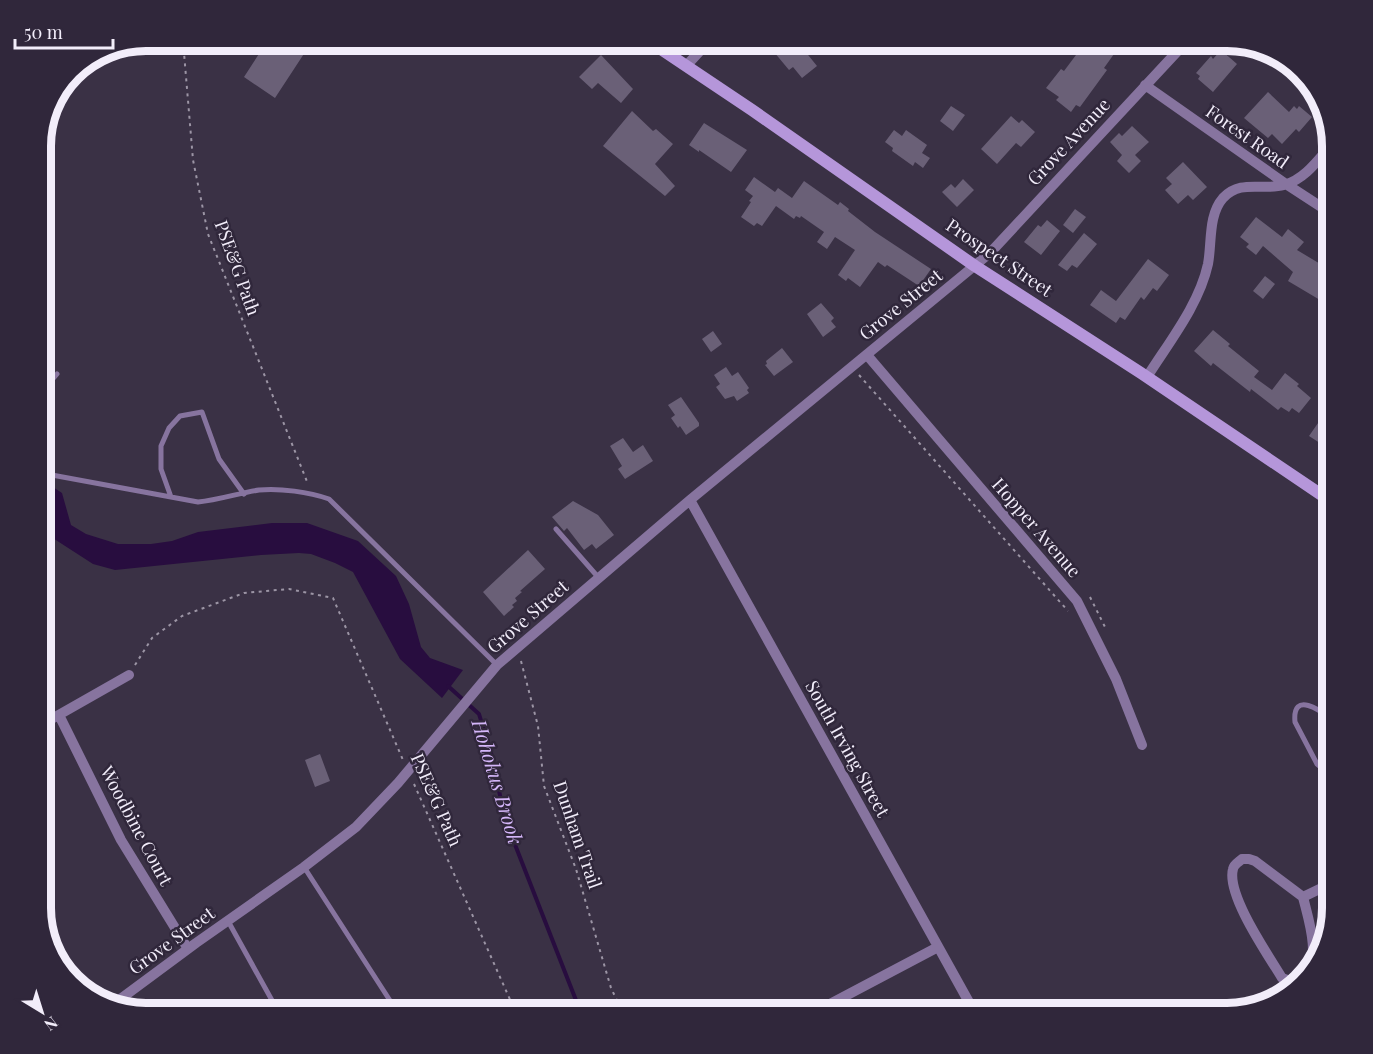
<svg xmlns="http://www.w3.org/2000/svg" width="1373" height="1054" font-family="'Playfair Display',serif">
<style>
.water{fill:#280d3f}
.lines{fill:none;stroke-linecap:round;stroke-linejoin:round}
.stream{stroke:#280d3f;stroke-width:4}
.building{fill:#6a6077}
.path{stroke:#9c95a5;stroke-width:2;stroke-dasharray:3 4.5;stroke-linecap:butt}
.lane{stroke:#87749f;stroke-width:5}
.street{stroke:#87749f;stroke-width:10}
.secondary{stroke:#b596da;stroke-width:12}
.labels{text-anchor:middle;stroke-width:5;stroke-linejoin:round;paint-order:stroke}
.street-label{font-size:18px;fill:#f2edfa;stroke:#30273b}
.water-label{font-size:20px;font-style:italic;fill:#d4b6f9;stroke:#30273b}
.rim{fill:none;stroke:#f2edfa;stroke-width:8}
</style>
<rect width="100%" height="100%" fill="#3a3145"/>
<path class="water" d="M41 482 47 483 62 493 71 525 86 534 118 544H151L172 541 198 532 272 523H307L358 541 396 576 409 604 421 647 430 658 463 670 442 698 400 659 353 572 335 563 311 554 299 553 261 555 115 570 93 564 45 533 41 529Z"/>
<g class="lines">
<path class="stream" d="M448 686 479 714 491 753 505 819 581 1013"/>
</g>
<path class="building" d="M268 40H313L275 98 244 77Z
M775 40H796L817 66 802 78 793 67 789 70 769 46Z
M1066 40H1124L1104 68 1107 70 1080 107 1076 105 1071 112 1056 100 1059 97 1046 88 1061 69 1064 71 1079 51Z
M1221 50 1237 64 1213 92 1198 79 1200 76 1196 73 1211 56 1213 59Z
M601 55 633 89 621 103 598 83 592 89 579 77Z
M1268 92 1289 112 1294 106 1297 109 1299 106 1312 117 1299 132 1296 129 1282 144 1272 134 1268 138 1244 118Z
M951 106 965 115 953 131 940 121Z
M632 111 653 131 656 129 673 144 655 164 675 186 665 196 603 146Z
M1011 116 1019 123 1022 120 1035 132 1021 147 1016 143 997 164 981 149Z
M704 123 747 150 731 172 699 150V152L689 145Z
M1132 126 1149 142 1135 155 1141 161 1129 173 1117 161 1122 155 1110 142 1119 133 1122 136Z
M894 130 902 136 906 130 927 145 922 153 930 158 923 168 915 162 913 166 892 151 893 148 885 142Z
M1183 162 1207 187 1193 200 1188 195 1178 204 1165 190 1172 184 1166 178Z
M754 177 775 192 778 188 792 198 804 181 838 205 840 202 849 209 848 211 875 232 931 269 919 286 887 265 885 267 878 262 860 287 848 278 846 281 838 275 855 250 835 237 827 249 817 242 824 232 801 216 800 218 796 216 794 219 776 206 762 226 757 223 754 226 741 217 751 202 749 201 753 196 745 190Z
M963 179 974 190 957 207 942 192 951 184 955 188Z
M1075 209 1086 217 1073 233 1063 225Z
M1256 217 1282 237 1288 229 1304 242 1297 250 1332 271V279L1320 300 1288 281 1293 272 1263 246 1256 255 1246 247 1249 244 1240 237Z
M1047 220 1060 231 1041 255 1024 242 1038 225 1041 227Z
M1084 233 1097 244 1077 268 1072 265 1067 271 1058 265Z
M1148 259 1169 275 1157 291 1153 288 1144 300 1141 297 1125 320 1120 317 1116 323 1090 305 1101 290 1116 301Z
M1265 276 1275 284 1263 299 1253 291Z
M821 303 834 318 831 321 836 327 823 337 807 314Z
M1213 330 1230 344 1228 346 1259 371 1254 377 1272 390 1285 373 1299 384 1297 386 1311 398 1299 413 1292 408 1289 412 1281 407 1278 410 1251 389 1250 392 1213 363 1211 366 1194 351Z
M713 331 722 344 711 352 702 339Z
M782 348 793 362 774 376 765 365 767 364 766 361Z
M726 367 732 376 738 372 749 388 747 390 749 393 737 401 734 396 725 399 716 387 720 384 714 375Z
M681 397 699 423V426L686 435 680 426 678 428 671 418 675 415 668 405Z
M1332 403V438L1326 447 1309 436Z
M623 438 633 452 643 445 653 461 625 479 618 469 622 466 610 446Z
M573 501 598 515 614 535 596 549 592 544 584 550 567 528 564 531 552 517Z
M528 550 545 569 520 591 522 592 515 598 517 601 512 605 514 607 504 616 483 592Z
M320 754 330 781 315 787 305 760Z"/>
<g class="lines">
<path class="path" d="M183 41 193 160 208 234 308 484
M859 375 1068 611
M1090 597 1106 629
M521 661 538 726 544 786 576 869 611 988 623 1013
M135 665 152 638 182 616 244 593 289 589 333 598 403 760
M414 784 516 1013"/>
<path class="lane" d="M41 393 57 374
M41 473 198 502C219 500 239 493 259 490 280 488 309 492 329 499L497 665
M171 497 161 469V446L169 428 180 416 202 412 219 459 244 494
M556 529 598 577
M1332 719C1321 711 1292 690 1295 722L1317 764 1323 769 1332 771
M304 867 398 1013
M228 921 279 1013"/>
<path class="street" d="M687 65 709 41
M1145 85 1286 184 1332 214
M867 355 1077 601 1116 679 1142 745
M1147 377C1169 342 1199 305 1208 264 1212 243 1208 215 1223 198 1241 179 1262 191 1284 185 1305 179 1318 160 1332 144
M690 500 975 1013
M59 715 121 840 188 949
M41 725 129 675
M1242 859H1249L1255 861 1303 897C1308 918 1322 958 1304 976 1298 983 1290 982 1282 978 1269 956 1226 895 1233 869 1234 864 1239 862 1242 859Z
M1303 897 1332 883
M115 1003 196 943 304 867 356 827 398 783 497 665 690 500 990 253 1187 41
M813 1013 938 947"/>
<path class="secondary" d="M649 41 752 110 975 266 1141 373 1332 502"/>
</g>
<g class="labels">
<g class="street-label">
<text transform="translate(1247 137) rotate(35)" y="6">Forest Road</text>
<text transform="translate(1069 142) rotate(-47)" y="6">Grove Avenue</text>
<text transform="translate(999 258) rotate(34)" y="6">Prospect Street</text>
<text transform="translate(237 268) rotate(70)" y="6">PSE&amp;G Path</text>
<text transform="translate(901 305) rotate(-39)" y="6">Grove Street</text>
<text transform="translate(1036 528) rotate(49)" y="6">Hopper Avenue</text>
<text transform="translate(528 617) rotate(-41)" y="6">Grove Street</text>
<text transform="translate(847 749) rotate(61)" y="6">South Irving Street</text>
<text transform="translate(436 800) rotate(66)" y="6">PSE&amp;G Path</text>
<text transform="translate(136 826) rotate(62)" y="6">Woodbine Court</text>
<text transform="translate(577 835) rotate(71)" y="6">Dunham Trail</text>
<text transform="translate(172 941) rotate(-36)" y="6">Grove Street</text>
</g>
<g class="water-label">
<text transform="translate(497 782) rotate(73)" y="7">Hohokus Brook</text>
</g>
</g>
<path d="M0 0H1373V1054H0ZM146 51H1227A95 95 0 0 1 1322 146V908A95 95 0 0 1 1227 1003H146A95 95 0 0 1 51 908V146A95 95 0 0 1 146 51Z" fill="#30273b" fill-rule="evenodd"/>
<path class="rim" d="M146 51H1227A95 95 0 0 1 1322 146V908A95 95 0 0 1 1227 1003H146A95 95 0 0 1 51 908V146A95 95 0 0 1 146 51Z"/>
<g transform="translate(42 1012) rotate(142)" stroke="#30273b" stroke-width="4.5" paint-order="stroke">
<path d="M0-4.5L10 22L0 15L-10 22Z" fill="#f2edfa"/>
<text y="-9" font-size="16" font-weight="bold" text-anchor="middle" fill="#f2edfa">N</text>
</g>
<path d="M15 39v9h98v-9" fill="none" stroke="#f2edfa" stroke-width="3"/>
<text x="24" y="39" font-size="18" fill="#f2edfa" stroke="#30273b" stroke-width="4.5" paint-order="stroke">50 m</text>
</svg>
